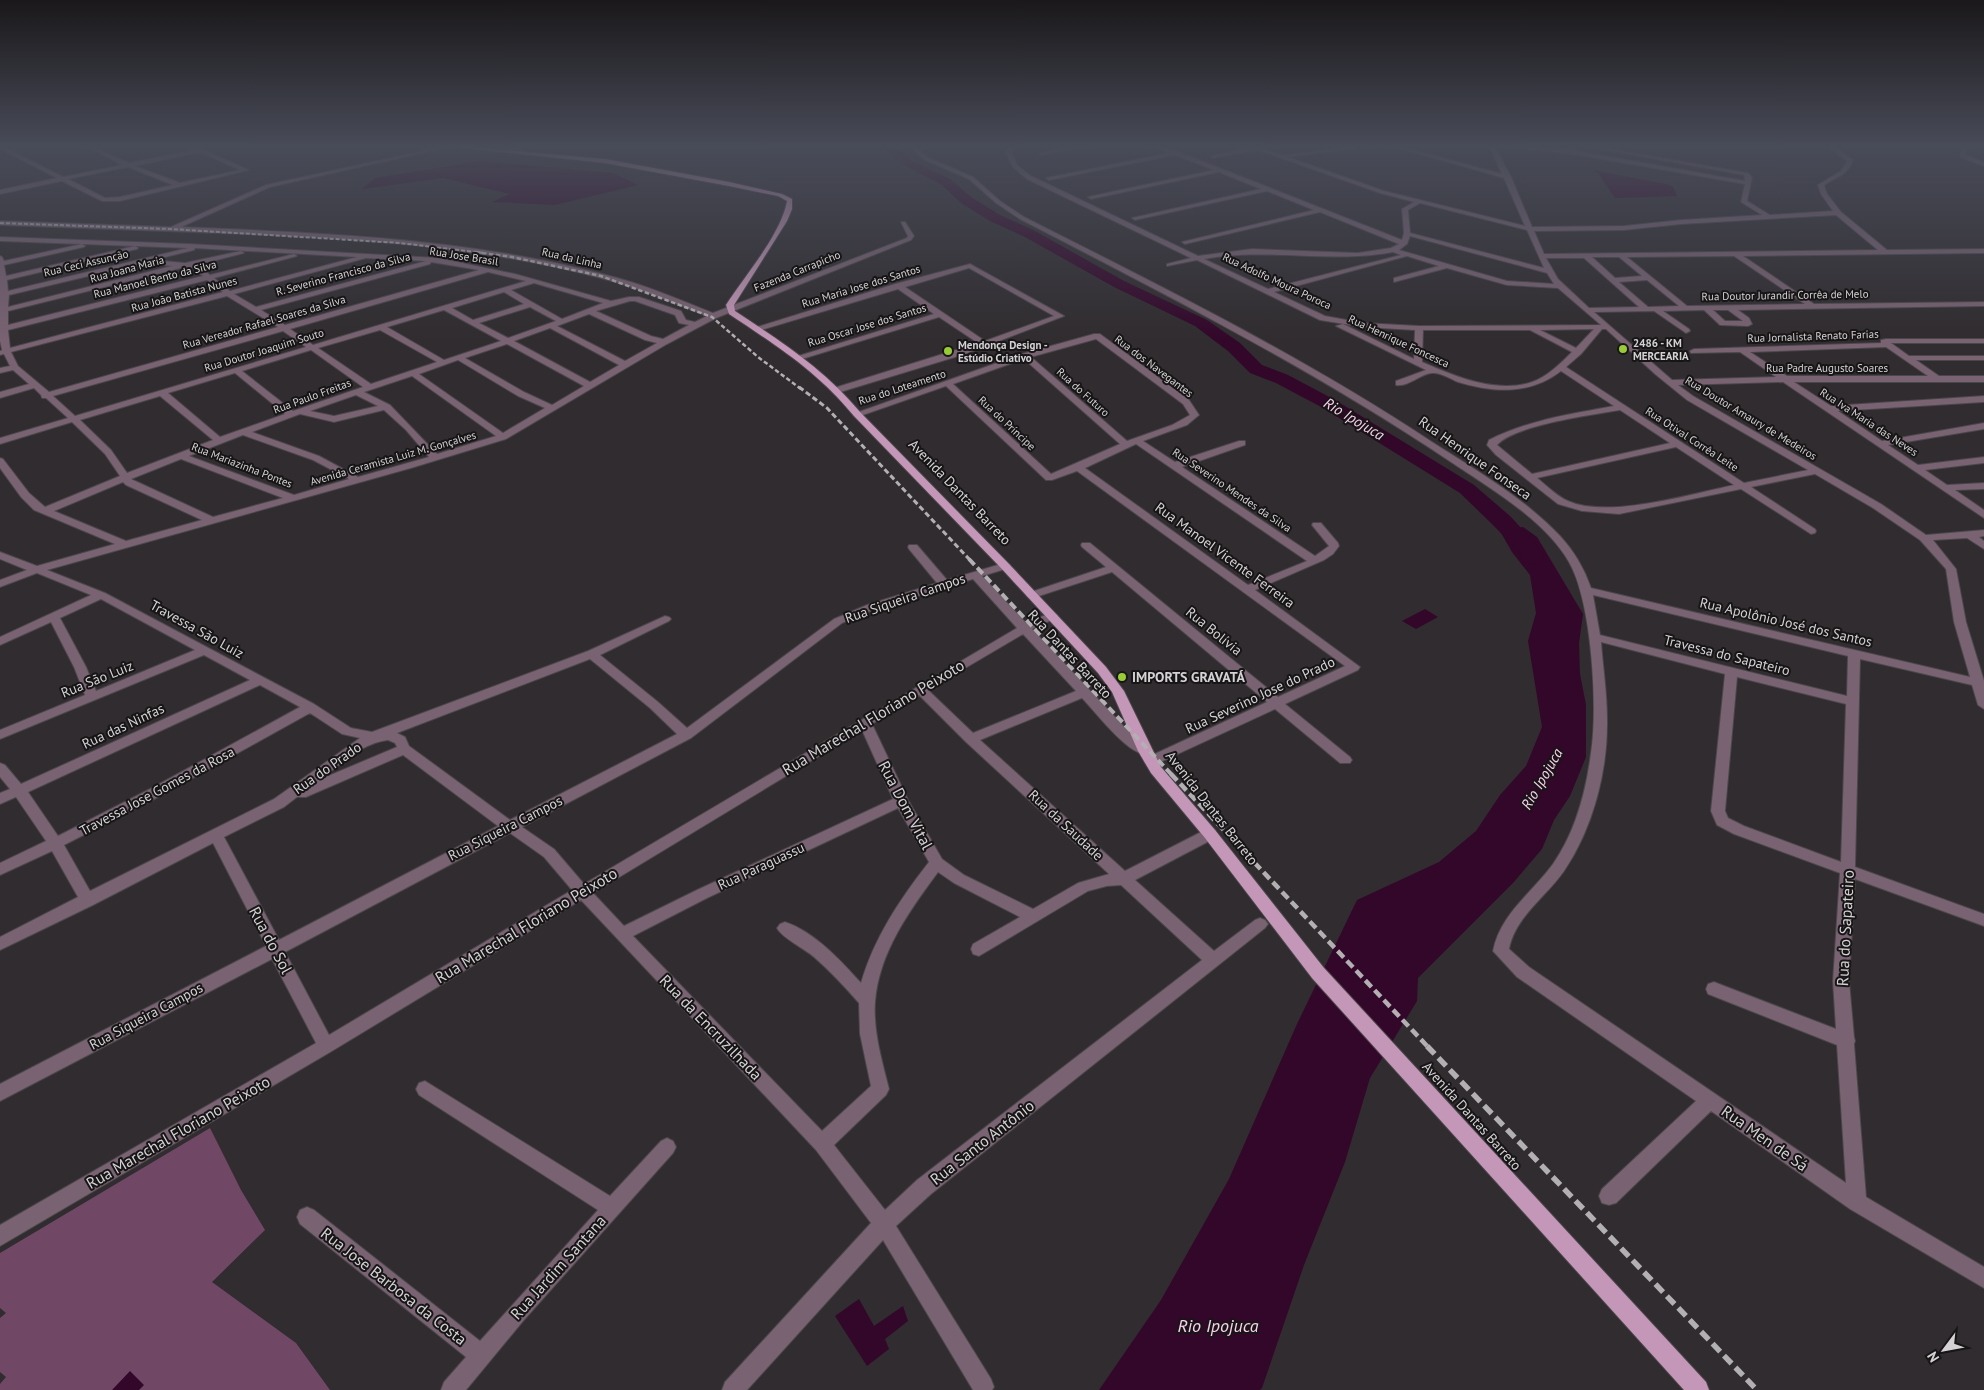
<svg xmlns="http://www.w3.org/2000/svg" width="1984" height="1390" font-family="'PT Sans',sans-serif">
<style>
.green{fill:#714766}
.water{fill:#33072a}
.lines{fill:none;stroke-linecap:round;stroke-linejoin:round}
.river{fill:#33072a;fill-rule:evenodd}
.minor-casing{stroke:#4a4749;stroke-width:2}
.major-casing{stroke:#4a4749;stroke-width:2}
.minor{fill:#796272;fill-rule:evenodd}
.major{fill:#c496b7;fill-rule:evenodd}
.rail-far5{stroke:#b2b0b2;stroke-width:2;stroke-dasharray:4 2;stroke-linecap:butt}
.rail-far4{stroke:#b2b0b2;stroke-width:2.5;stroke-dasharray:4.5 2.5;stroke-linecap:butt}
.rail-far3{stroke:#b2b0b2;stroke-width:3;stroke-dasharray:5.5 3;stroke-linecap:butt}
.rail-far2{stroke:#b2b0b2;stroke-width:4;stroke-dasharray:8 4;stroke-linecap:butt}
.rail-far1{stroke:#b2b0b2;stroke-width:4.5;stroke-dasharray:9 4.5;stroke-linecap:butt}
.rail{stroke:#b2b0b2;stroke-width:5.5;stroke-dasharray:11 5.5;stroke-linecap:butt}
.poi-dot{fill:#99cb36;stroke:#171516;stroke-width:2}
.labels{text-anchor:middle;stroke-width:4;stroke-linejoin:round;paint-order:stroke}
.far-street-label{font-size:11px;fill:#d4d2d4;stroke:#171516}
.far-poi-label{font-size:11px;font-weight:bold;fill:#d4d2d4;stroke:#171516;text-anchor:start}
.street-label{font-size:14px;fill:#d4d2d4;stroke:#171516}
.poi-label{font-size:14px;font-weight:bold;fill:#d4d2d4;stroke:#171516;text-anchor:start}
.water-label{font-size:15px;font-style:italic;fill:#fdceef;stroke:#171516}
.near-street-label{font-size:16px;fill:#d4d2d4;stroke:#171516}
.near-water-label{font-size:18px;font-style:italic;fill:#fdceef;stroke:#171516}
</style>
<rect width="100%" height="100%" fill="#302c2f"/>
<path class="green" d="M210 1128 241 1190 265 1230 212 1282 296 1343 330 1390H0V1384L6 1377 0 1372V1318L6 1313 0 1308V1253Z"/>
<path class="water" d="M480 161 613 173 638 185 555 205 492 202 510 194 443 178 362 189 375 178Z
M1593 170 1670 185 1673 187 1677 196 1615 198 1598 173Z
M1523 527 1537 537 1583 614 1579 643 1580 674 1586 705V757L1570 796 1554 820 1542 849 1513 883 1418 978 1417 1001 1370 1078 1345 1162 1304 1265 1262 1388 1260 1390H1099L1161 1300 1229 1179 1297 1024 1357 900 1439 862 1476 831 1500 795 1526 766 1542 727 1528 641 1536 613 1530 575 1512 552 1500 531Z
M1425 609 1438 617 1416 629 1402 621Z
M859 1299 874 1326 903 1306 908 1321 885 1339 889 1349 867 1366 835 1316Z
M130 1371 144 1385 139 1390H112Z"/>
<g class="lines">
<path class="river" d="M879 145H892L914 162 950 179 971 197 1000 215 1035 231 1124 281 1207 320 1240 343 1262 365 1288 375 1335 400 1474 485 1510 516 1536 544 1543 557 1540 562 1532 564 1524 562 1518 551 1494 526 1460 493 1323 408 1276 383 1250 373 1228 351 1195 326 1114 287 1025 237 990 221 961 203 942 185 906 166Z"/>
<g class="minor-casing">
<path id="minor" d="M0 145 63 177 122 165 84 145H89L129 163 194 150 185 145H192L249 170 120 201H102L62 181 0 194V190L57 178 0 149ZM200 152 240 170 180 183 135 166ZM128 167 173 185 120 197 105 198 68 179Z
M450 145 454 146 270 187 181 227C323 233 467 238 606 275 643 284 678 299 713 313L907 238 908 236 901 222H905L914 236 911 240 716 318 667 344 506 439 411 468 47 570 105 593 314 704 351 728 372 732 588 651 665 616 669 617 671 619 669 621 600 655 658 702 687 728 834 619 867 605 937 583 909 549 908 547 909 545H917L947 580 1001 564H1009L1010 566 1009 568 982 576 1026 623 1048 614H1056L1058 616 1056 618 1032 629 1129 732 1152 751 1150 754C1131 760 1095 711 1082 698L980 740 1125 871 1205 830 1210 829 1215 830 1217 834 1215 838 1135 880 1214 951 1255 920 1260 918 1265 920 1268 924 1265 928 931 1194 896 1226 991 1379 994 1387 992 1390H973L883 1240 747 1390H722L725 1382 871 1223 816 1150 581 900 332 1051 0 1246V1225L316 1043 272 959 0 1101V1084L266 946 213 843 93 905 0 950V937L78 897 52 851 0 875V863L46 841 16 797 0 804V793L10 789 0 777V763L5 765 21 784 250 680 204 655 0 739V730L85 695 74 667 51 622 0 645V637L91 595 37 573 0 587V580L27 570 0 559V552L37 566 115 544 34 510 21 497 0 468V458L3 459 29 493 45 507 120 476 105 454 72 422 0 444V438L68 418 46 398H42L41 395 34 388 0 398V392L29 384 13 370 0 373V368L10 366 4 354 0 355V351L2 350 0 341V256L2 257 4 261 82 244 0 241V237L189 244 438 258 515 274 611 301 629 297H639L681 311 686 320 695 322 707 316C672 302 637 287 601 278 485 247 367 239 249 234 166 231 83 228 0 225V221L171 227 266 185ZM82 244 135 246 6 276 4 265 84 247 85 246ZM135 246 188 248 8 291 7 280 137 249 138 248ZM195 248 357 257 230 291 214 278 297 256 294 254 210 275 197 265 244 253 241 251 185 263 153 260 194 250ZM366 258 426 261 256 307 234 294ZM431 262 479 270 285 325 261 310 430 264ZM143 263 172 266 8 307 9 295ZM185 267 193 268 203 276 8 325V311ZM488 272 526 281 313 345 290 329ZM207 280 223 292 10 348 8 330ZM534 283 603 303 562 319 511 290ZM504 292 524 304 473 320 452 308ZM227 296 278 327 49 392 18 366 11 352ZM630 301H635L675 315 679 323 689 325 663 339 651 336 596 311ZM530 307 556 321 508 338 479 323ZM444 310 501 341 444 360 387 327ZM589 314 645 340 657 343 625 361 557 326ZM550 328 619 365 590 382 514 341ZM380 330 437 362 371 384 318 348ZM283 331 306 347 75 416 53 396ZM507 344 584 386 552 405 524 392 465 358ZM311 350 363 387 293 411 242 371ZM458 360 518 396 545 408 503 433 419 374ZM235 373 285 414 220 437 168 393ZM412 376 496 436 437 454 390 405 364 392ZM356 395 378 406 334 416 310 411ZM160 396 213 440 127 473 111 450 80 420ZM384 410 406 430 429 457 358 477 319 456 252 432 300 414 334 422ZM243 435 313 460 349 479 294 495 189 456ZM181 459 283 498 213 517 131 479ZM123 482 126 485 202 520 126 541 54 511ZM973 579 1017 628 584 884 554 849 522 827 691 738 842 623 875 609ZM101 599 195 650 96 691 86 667 60 618ZM1023 634 1076 691 973 733 928 690ZM590 659 650 708 677 734 510 820 409 746 405 737 397 733ZM260 685 300 707 152 788 58 836 28 792ZM919 695 966 742 1109 874 1078 883 1033 909 964 875 942 859 908 800 872 724ZM310 713 342 734 360 738 274 799 90 891 64 845 162 795ZM862 730 893 799 697 890 624 926 593 893ZM388 740 395 743 397 747 321 779C341 764 362 743 388 740ZM403 755 498 826 279 940 224 837 284 807 297 797H306ZM898 808 929 862C900 899 874 938 861 983 841 961 815 932 785 922L780 924 777 928C782 938 805 949 814 957 830 971 845 987 859 1003L860 1034 871 1086 822 1131 633 936 707 898ZM510 833 544 857 572 890 329 1035 285 952ZM938 872 954 883 1020 917 973 944 971 949 973 954 979 956 1088 891 1107 886 1121 885 1202 960 917 1180 885 1210 834 1145 886 1095 889 1089C882 1061 873 1031 875 1002 879 952 910 910 938 872Z
M519 145H526L511 152 506 151Z
M911 145H916L918 149 929 158 973 177 1000 201 1024 217C1163 287 1302 356 1432 442 1476 470 1524 498 1560 536 1574 551 1584 568 1591 588L1970 677 1954 622 1946 569 1920 540 1873 508 1815 474 1751 487 1815 529 1816 531 1815 533 1811 534 1741 489 1619 514 1582 511 1558 504 1496 455 1487 445 1489 440C1528 420 1571 414 1614 406L1561 371C1530 395 1494 393 1458 382 1451 379 1440 372 1432 373 1420 374 1409 387 1396 385V381L1426 370 1336 326 1343 324 1414 359 1415 330 1363 327 1320 320 1197 260 1167 266V264L1191 258 1027 179 1013 167 1006 153 1011 145H1015L1012 153 1017 165 1031 176 1198 256 1252 249 1358 253 1391 248 1399 244 1320 212 1185 244 1182 242 1314 210 1267 191 1135 220 1132 218 1261 189 1219 172 1091 199 1088 197 1214 170 1175 155 1049 180 1046 178 1169 153 1149 145H1156L1179 152 1402 240 1404 233 1402 209 1414 202 1380 193 1258 150 1213 158 1210 156 1252 147 1248 145H1254L1282 155 1370 145 1368 147 1288 157 1384 191 1525 226 1504 178 1388 145H1395L1502 174 1489 145H1494L1511 177 1532 227 1624 226 1681 220 1762 215 1741 202 1745 184 1572 154 1509 147 1507 145 1572 150 1745 181 1744 175 1578 145H1588L1748 173 1752 177 1747 201 1770 215 1833 211 1821 194 1818 185 1841 171 1847 161 1826 145H1832L1853 160C1849 174 1835 178 1824 185L1827 194 1841 212 1887 250 1984 249V253L1743 256 1814 304 1984 302V306L1738 310 1749 318 1752 324 1748 326 1720 325 1704 310 1663 311 1689 329 1690 331 1686 333 1654 311 1594 312 1672 380 1776 377 1740 352 1691 353 1690 351 1694 349 1881 343V340L1886 339H1984V343H1891L1909 356H1984V360H1916L1939 376H1984V382H1794L1831 406 1984 396V402L1838 411 1882 441 1984 423V429L1888 445 1918 465 1984 457V463L1925 470 1947 485 1984 483V489L1955 490 1984 510V518L1783 382 1678 385 1693 396 1881 504 1926 535 1984 530V536L1979 537 1984 541V549L1967 538 1933 540 1956 569 1966 622 1984 681V709L1978 705 1972 685 1860 659 1855 867 1984 914V926L1855 879 1849 981 1854 1037 1855 1041 1854 1044 1866 1197 1984 1267V1288L1850 1209 1711 1111 1616 1203 1609 1205 1602 1203 1599 1196 1602 1189 1696 1101 1517 977 1493 951C1500 914 1532 893 1553 864 1576 831 1586 791 1591 753 1598 707 1592 602 1569 562 1545 520 1491 489 1451 462 1314 370 1167 295 1020 219L996 203 969 179 925 160 914 151ZM1420 203 1527 230 1544 268 1410 233 1408 210ZM1836 215 1878 250 1544 254 1534 231 1624 230 1681 224ZM1410 236 1547 273 1554 284 1507 281 1399 250 1407 244ZM1393 252 1401 255 1268 289 1204 259C1267 247 1330 264 1393 252ZM1407 256 1439 266 1394 278V282L1447 268 1507 285 1558 288 1601 325 1419 326 1363 323 1325 316 1274 292ZM1734 256 1805 304 1687 306 1627 257ZM1592 257H1619L1642 276 1615 278ZM1546 258H1584L1639 307 1589 308 1558 279ZM1647 280 1679 306 1648 307 1619 282ZM1713 310H1728L1743 321H1725ZM1594 329 1576 348 1540 330ZM1602 329H1606L1655 374 1687 400 1808 470 1744 483 1566 367 1581 354ZM1423 330H1530L1572 352C1561 363 1547 377 1532 382 1496 394 1454 376 1422 362ZM1886 347 1928 376H1787L1750 352ZM1620 410 1670 443 1532 474 1497 445C1515 425 1591 415 1620 410ZM1676 447 1734 485C1691 494 1608 519 1568 501 1557 496 1547 486 1537 478ZM1593 595 1848 656 1847 696 1600 635ZM1601 642 1725 674 1711 811 1717 825 1734 834 1840 873 1833 981 1836 1029 1714 982 1708 984 1706 989 1708 994 1837 1045 1846 1183 1529 967 1509 949C1515 917 1546 897 1564 871 1593 828 1608 771 1607 719 1607 693 1603 668 1601 642ZM1737 677 1846 704 1841 862 1744 826 1728 818 1725 811Z
M1084 145H1094L1042 155 1039 153Z
M1963 145H1969L1965 155 1984 162V166L1960 157Z
M970 264 1064 316 965 354 837 393 834 392V388L978 343 939 317 802 359 795 357 934 314 898 289 761 330 754 328 895 284ZM969 268 1054 316 985 341 905 287Z
M1094 334H1100L1189 400 1199 415 1187 425 1143 441 1175 462 1239 441H1245V445L1182 467 1315 556 1329 546 1312 525 1313 523H1321L1338 543 1339 546 1333 554 1324 560 1255 590 1360 667 1358 670 1285 704 1350 757 1352 760 1350 763H1340L1275 709 1156 764H1146L1144 761 1146 758 1267 702 1112 572 1036 597H1028L1026 595 1028 593 1106 567 1082 547 1081 545 1082 543H1090L1278 697 1345 666 1077 471 1052 480H1046L946 386 860 416H854L853 414 1022 354ZM1096 339 1183 404 1190 415 1172 425 1127 441 1031 357ZM1024 359 1120 444 1051 474 953 384ZM1136 444 1307 561 1248 585 1085 468Z
M425 1081 610 1196 661 1141 667 1138 673 1141 676 1147 673 1153 523 1321 466 1390H441L444 1382 466 1357 300 1224 297 1217 300 1210 307 1207 314 1210 480 1341 598 1210 419 1095 416 1089 419 1083Z"/>
</g>
<g class="major-casing">
<path id="major" d="M435 145H450L605 159 729 182 782 194 792 199V209L787 221 734 305 735 311C783 343 823 368 860 412L1009 564 1106 667 1124 691 1161 767 1215 830 1324 968 1706 1382 1709 1390H1684L1312 978 1205 838 1151 773 1138 751 1112 692 1098 673 1001 568 854 416C817 371 777 346 729 314L726 305C744 277 782 233 787 201L778 196 729 186 605 163Z"/>
</g>
<use href="#minor" class="minor"/>
<use href="#major" class="major"/>
<path class="rail-far5" d="M0 223 170 229 400 243 484 253"/>
<path class="rail-far4" d="M475 252 512 257 601 276 712 317 758 357 801 389"/>
<path class="rail-far3" d="M799 387 827 408 970 560"/>
<path class="rail-far2" d="M969 559 1173 776"/>
<path class="rail-far1" d="M1171 774 1429 1048"/>
<path class="rail" d="M1427 1046 1757 1390"/>
</g>
<linearGradient id="sky" x2="0" y2="1"><stop stop-color="#1a181a"/><stop offset="0.43" stop-color="#484b58"/><stop offset="1" stop-color="#484b58" stop-opacity="0"/></linearGradient>
<rect width="1984" height="339" fill="url(#sky)"/>
<g class="poi-dot">
<circle cx="1623" cy="349" r="5"/>
<circle cx="948" cy="351" r="5"/>
<circle cx="1122" cy="677" r="5"/>
</g>
<g class="labels">
<g class="far-street-label">
<text transform="translate(464 256) rotate(9)" y="4">Rua Jose Brasil</text>
<text transform="translate(572 258) rotate(13)" y="4">Rua da Linha</text>
<text transform="translate(86 263) rotate(-13)" y="4">Rua Ceci Assunção</text>
<text transform="translate(127 269) rotate(-15)" y="4">Rua Joana Maria</text>
<text transform="translate(797 271) rotate(-22)" y="4">Fazenda Carrapicho</text>
<text transform="translate(343 274) rotate(-15)" y="4">R. Severino Francisco da Silva</text>
<text transform="translate(155 279) rotate(-14)" y="4">Rua Manoel Bento da Silva</text>
<text transform="translate(1277 281) rotate(25)" y="4">Rua Adolfo Moura Poroca</text>
<text transform="translate(861 286) rotate(-17)" y="4">Rua Maria Jose dos Santos</text>
<text transform="translate(184 294) rotate(-15)" y="4">Rua João Batista Nunes</text>
<text transform="translate(1785 295) rotate(-1)" y="4">Rua Doutor Jurandir Corrêa de Melo</text>
<text transform="translate(264 322) rotate(-16)" y="4">Rua Vereador Rafael Soares da Silva</text>
<text transform="translate(867 325) rotate(-17)" y="4">Rua Oscar Jose dos Santos</text>
<text transform="translate(1813 336) rotate(-2)" y="4">Rua Jornalista Renato Farias</text>
<text transform="translate(1399 341) rotate(25)" y="4">Rua Henrique Foncesca</text>
<text transform="translate(264 350) rotate(-17)" y="4">Rua Doutor Joaquim Souto</text>
<text transform="translate(1154 366) rotate(37)" y="4">Rua dos Navegantes</text>
<text x="1827" y="372">Rua Padre Augusto Soares</text>
<text transform="translate(902 387) rotate(-18)" y="4">Rua do Loteamento</text>
<text transform="translate(1083 392) rotate(42)" y="4">Rua do Futuro</text>
<text transform="translate(312 396) rotate(-20)" y="4">Rua Paulo Freitas</text>
<text transform="translate(1751 418) rotate(31)" y="4">Rua Doutor Amaury de Medeiros</text>
<text transform="translate(1869 422) rotate(33)" y="4">Rua Iva Maria das Neves</text>
<text transform="translate(1007 423) rotate(43)" y="4">Rua do Príncipe</text>
<text transform="translate(1692 439) rotate(33)" y="4">Rua Otival Corrêa Leite</text>
<text transform="translate(393 458) rotate(-16)" y="4">Avenida Ceramista Luiz M. Gonçalves</text>
<text transform="translate(242 465) rotate(21)" y="4">Rua Mariazinha Pontes</text>
<text transform="translate(1232 490) rotate(34)" y="4">Rua Severino Mendes da Silva</text>
</g>
<g class="far-poi-label">
<text x="1633" y="347">2486 - KM<tspan x="1633" dy="13">MERCEARIA</tspan></text>
<text x="958" y="349">Mendonça Design -<tspan x="958" dy="13">Estúdio Criativo</tspan></text>
</g>
<g class="street-label">
<text transform="translate(1475 458) rotate(35)" y="5">Rua Henrique Fonseca</text>
<text transform="translate(960 492) rotate(46)" y="5">Avenida Dantas Barreto</text>
<text transform="translate(1225 555) rotate(36)" y="5">Rua Manoel Vicente Ferreira</text>
<text transform="translate(905 598) rotate(-19)" y="5">Rua Siqueira Campos</text>
<text transform="translate(1786 622) rotate(13)" y="5">Rua Apolônio José dos Santos</text>
<text transform="translate(197 629) rotate(29)" y="5">Travessa São Luiz</text>
<text transform="translate(1214 631) rotate(39)" y="5">Rua Bolívia</text>
<text transform="translate(1070 654) rotate(47)" y="5">Rua Dantas Barreto</text>
<text transform="translate(1727 655) rotate(14)" y="5">Travessa do Sapateiro</text>
<text transform="translate(97 679) rotate(-22)" y="5">Rua São Luiz</text>
<text transform="translate(1260 695) rotate(-25)" y="5">Rua Severino Jose do Prado</text>
<text transform="translate(123 726) rotate(-25)" y="5">Rua das Ninfas</text>
<text transform="translate(327 768) rotate(-35)" y="5">Rua do Prado</text>
<text transform="translate(157 791) rotate(-28)" y="5">Travessa Jose Gomes da Rosa</text>
<text transform="translate(1212 808) rotate(52)" y="5">Avenida Dantas Barreto</text>
<text transform="translate(1066 825) rotate(43)" y="5">Rua da Saudade</text>
<text transform="translate(505 828) rotate(-27)" y="5">Rua Siqueira Campos</text>
<text transform="translate(761 866) rotate(-25)" y="5">Rua Paraguassu</text>
<text transform="translate(146 1016) rotate(-28)" y="5">Rua Siqueira Campos</text>
<text transform="translate(1472 1116) rotate(48)" y="5">Avenida Dantas Barreto</text>
</g>
<g class="poi-label">
<text x="1132" y="682">IMPORTS GRAVATÁ</text>
</g>
<g class="water-label">
<text transform="translate(1354 419) rotate(31)" y="5">Rio Ipojuca</text>
<text transform="translate(1542 779) rotate(-60)" y="5">Rio Ipojuca</text>
</g>
<g class="near-street-label">
<text transform="translate(873 717) rotate(-31)" y="6">Rua Marechal Floriano Peixoto</text>
<text transform="translate(906 805) rotate(62)" y="6">Rua Dom Vital</text>
<text transform="translate(526 925) rotate(-31)" y="6">Rua Marechal Floriano Peixoto</text>
<text transform="translate(1845 928) rotate(-87)" y="6">Rua do Sapateiro</text>
<text transform="translate(271 940) rotate(62)" y="6">Rua do Sol</text>
<text transform="translate(711 1027) rotate(46)" y="6">Rua da Encruzilhada</text>
<text transform="translate(178 1132) rotate(-30)" y="6">Rua Marechal Floriano Peixoto</text>
<text transform="translate(1765 1138) rotate(35)" y="6">Rua Men de Sá</text>
<text transform="translate(982 1142) rotate(-38)" y="6">Rua Santo Antônio</text>
<text transform="translate(558 1267) rotate(-48)" y="6">Rua Jardim Santana</text>
<text transform="translate(394 1286) rotate(38)" y="6">Rua Jose Barbosa da Costa</text>
</g>
<g class="near-water-label">
<text x="1218" y="1332">Rio Ipojuca</text>
</g>
</g>
<g transform="translate(1944 1350) rotate(238)" stroke="#171516" stroke-width="4" paint-order="stroke">
<path d="M0-4L9 19L0 12L-9 19Z" fill="#d4d2d4"/>
<text y="-8" font-size="14" font-weight="bold" text-anchor="middle" fill="#d4d2d4">N</text>
</g>
</svg>
